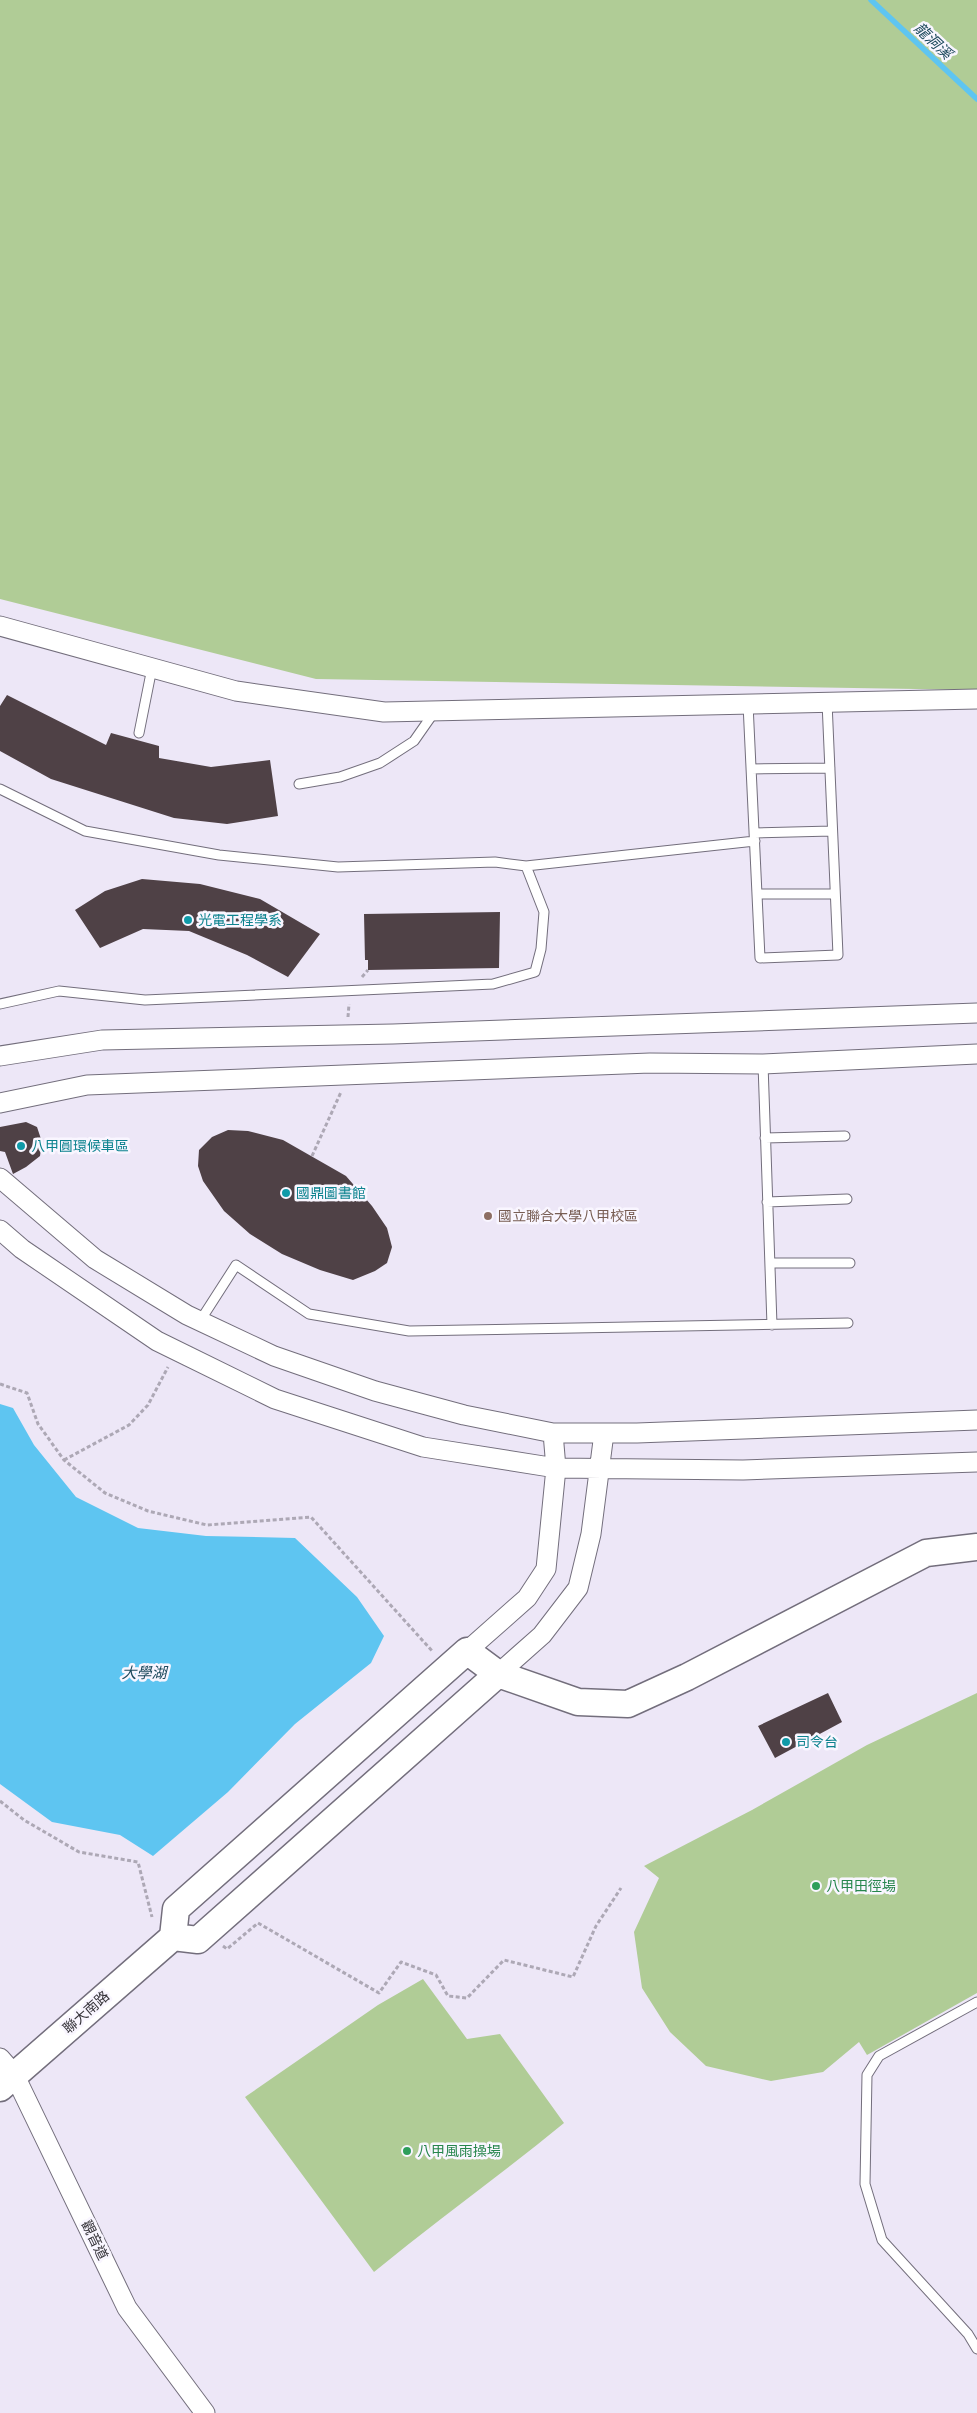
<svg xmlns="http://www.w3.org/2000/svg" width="977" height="2413" font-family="'Fira Sans Condensed','Noto Sans TC',sans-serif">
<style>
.green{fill:#b0cc96}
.water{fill:#5ec5f1}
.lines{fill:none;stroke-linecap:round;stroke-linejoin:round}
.stream{stroke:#5ec5f1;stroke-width:5.5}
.building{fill:#4f4146}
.lane-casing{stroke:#736e7c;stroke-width:11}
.street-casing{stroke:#736e7c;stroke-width:21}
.secondary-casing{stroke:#736e7c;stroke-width:29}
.path{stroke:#ada8b5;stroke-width:3;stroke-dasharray:4 2.5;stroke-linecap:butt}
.lane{stroke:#fff;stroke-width:9}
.street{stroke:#fff;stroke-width:19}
.secondary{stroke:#fff;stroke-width:26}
.culture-dot{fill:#0f9aa8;stroke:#f9f6ff;stroke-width:2}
.education-dot{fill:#8d6e63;stroke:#f9f6ff;stroke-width:2}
.leisure-dot{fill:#2e9e5b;stroke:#f9f6ff;stroke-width:2}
.labels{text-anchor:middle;stroke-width:5;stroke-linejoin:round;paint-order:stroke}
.culture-label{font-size:14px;fill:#0d838f;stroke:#f9f6ff;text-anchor:start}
.education-label{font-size:14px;fill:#785e54;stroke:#f9f6ff;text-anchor:start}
.leisure-label{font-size:14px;fill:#27864d;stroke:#f9f6ff;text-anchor:start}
.street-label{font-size:14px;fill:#36343a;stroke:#f9f6ff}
.water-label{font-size:15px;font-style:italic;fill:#1d495c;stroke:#f9f6ff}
</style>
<rect width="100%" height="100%" fill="#ede7f7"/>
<path class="green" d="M0 0H977V690L316 679 0 599Z
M977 1693V1993L867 2055 859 2042 823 2072 771 2081 706 2066 670 2032 642 1988 634 1932 659 1878 644 1866 752 1810 867 1745Z
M423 1979 467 2039 500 2034 564 2123C502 2174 436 2221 374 2272L245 2097 378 2005Z"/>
<path class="water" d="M0 1404 13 1408 34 1445 76 1497 138 1528 206 1536 295 1538 357 1597 384 1636 371 1663 295 1724 228 1792 153 1856 120 1835 52 1822 0 1784Z"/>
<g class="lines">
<path class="stream" d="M871 0 977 99"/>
</g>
<path class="building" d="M7 695 106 745 111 733 159 746V758L211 767 270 760 278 816 227 824 174 818 51 779 0 751V706Z
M142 879 200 884 260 899 320 934 288 977 247 955 189 931 143 929 100 948 75 910 105 891Z
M500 912 499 968 368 970V960H365L364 914Z
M26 1122 37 1127 42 1142 40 1156 26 1167 13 1174 5 1152 0 1151V1127Z
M228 1130 248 1131 283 1140 346 1176 372 1206 387 1228 392 1247 387 1263 375 1271 353 1280 320 1270 282 1254 250 1234 224 1211 203 1181 198 1166 199 1150 212 1137Z
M828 1693 842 1722 775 1758 758 1726Z"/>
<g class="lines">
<g class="lane-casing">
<path id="lane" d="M748 704 760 958 838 955 827 702
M139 733 152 668
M751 769 830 768
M299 784 340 777 380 763 414 741 435 711
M0 789 85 831 219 855 338 867 495 862 526 866 544 912 541 949 535 972 493 984 145 1000 59 991 0 1004
M754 833 832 831
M526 866 755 841
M757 894H835
M763 1064 772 1325
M765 1138 845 1136
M767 1202 847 1199
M770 1263H850
M200 1321 236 1265 309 1314 409 1331 848 1323
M977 2002 879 2056 867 2075 865 2184 882 2240 968 2334 977 2349"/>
</g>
<g class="street-casing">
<path id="street" d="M0 626 236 691 384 712 977 699
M0 1056 102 1040 393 1034 977 1013
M0 1103 87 1085 650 1063 763 1064 977 1054
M0 1178 95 1259 187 1315 274 1356 375 1391 464 1415 553 1433H637L977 1420
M0 1230 22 1249 157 1341 275 1399 423 1447 556 1468 743 1470 977 1462
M467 1651 527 1598 546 1569 556 1468 553 1433
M498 1674 542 1635 578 1588 591 1534 604 1433
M0 2058 14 2074 127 2308 205 2413"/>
</g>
<g class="secondary-casing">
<path id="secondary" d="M498 1674 198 1940 173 1937 176 1909 467 1651 498 1674 578 1702 628 1704 687 1677 926 1553 977 1547
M0 2088 173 1937"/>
</g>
<path class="path" d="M362 977 368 970
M348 1017 349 1004
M312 1156 341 1092
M0 1384 27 1393 38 1424 64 1460 105 1493 148 1511 207 1525 311 1517 433 1652
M64 1460 129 1425 148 1405 168 1367
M0 1801 24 1820 79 1852 138 1862 152 1917
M223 1946 227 1949 258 1923 379 1993 401 1962 436 1975 448 1996 467 1998 504 1960 573 1977 596 1926 621 1888"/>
<use href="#lane" class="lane"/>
<use href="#street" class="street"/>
<use href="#secondary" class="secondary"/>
</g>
<g class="culture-dot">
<circle cx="188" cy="920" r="5"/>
<circle cx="21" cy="1146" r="5"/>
<circle cx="286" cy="1193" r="5"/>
<circle cx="786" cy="1742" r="5"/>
</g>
<circle class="education-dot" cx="488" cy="1216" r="5"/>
<g class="leisure-dot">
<circle cx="816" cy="1886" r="5"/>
<circle cx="407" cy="2151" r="5"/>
</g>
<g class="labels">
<g class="culture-label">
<text x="198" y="925">光電工程學系</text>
<text x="31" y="1151">八甲圓環候車區</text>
<text x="296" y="1198">國鼎圖書館</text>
<text x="796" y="1747">司令台</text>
</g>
<g class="education-label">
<text x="498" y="1221">國立聯合大學八甲校區</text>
</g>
<g class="leisure-label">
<text x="826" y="1891">八甲田徑場</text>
<text x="417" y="2156">八甲風雨操場</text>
</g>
<g class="street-label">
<text transform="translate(86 2012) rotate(-41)" y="5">聯大南路</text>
<text transform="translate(95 2240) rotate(64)" y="5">觀音道</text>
</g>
<g class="water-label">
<text transform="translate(933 41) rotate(43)" y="5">龍洞溪</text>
<text x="144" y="1678">大學湖</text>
</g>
</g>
</svg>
